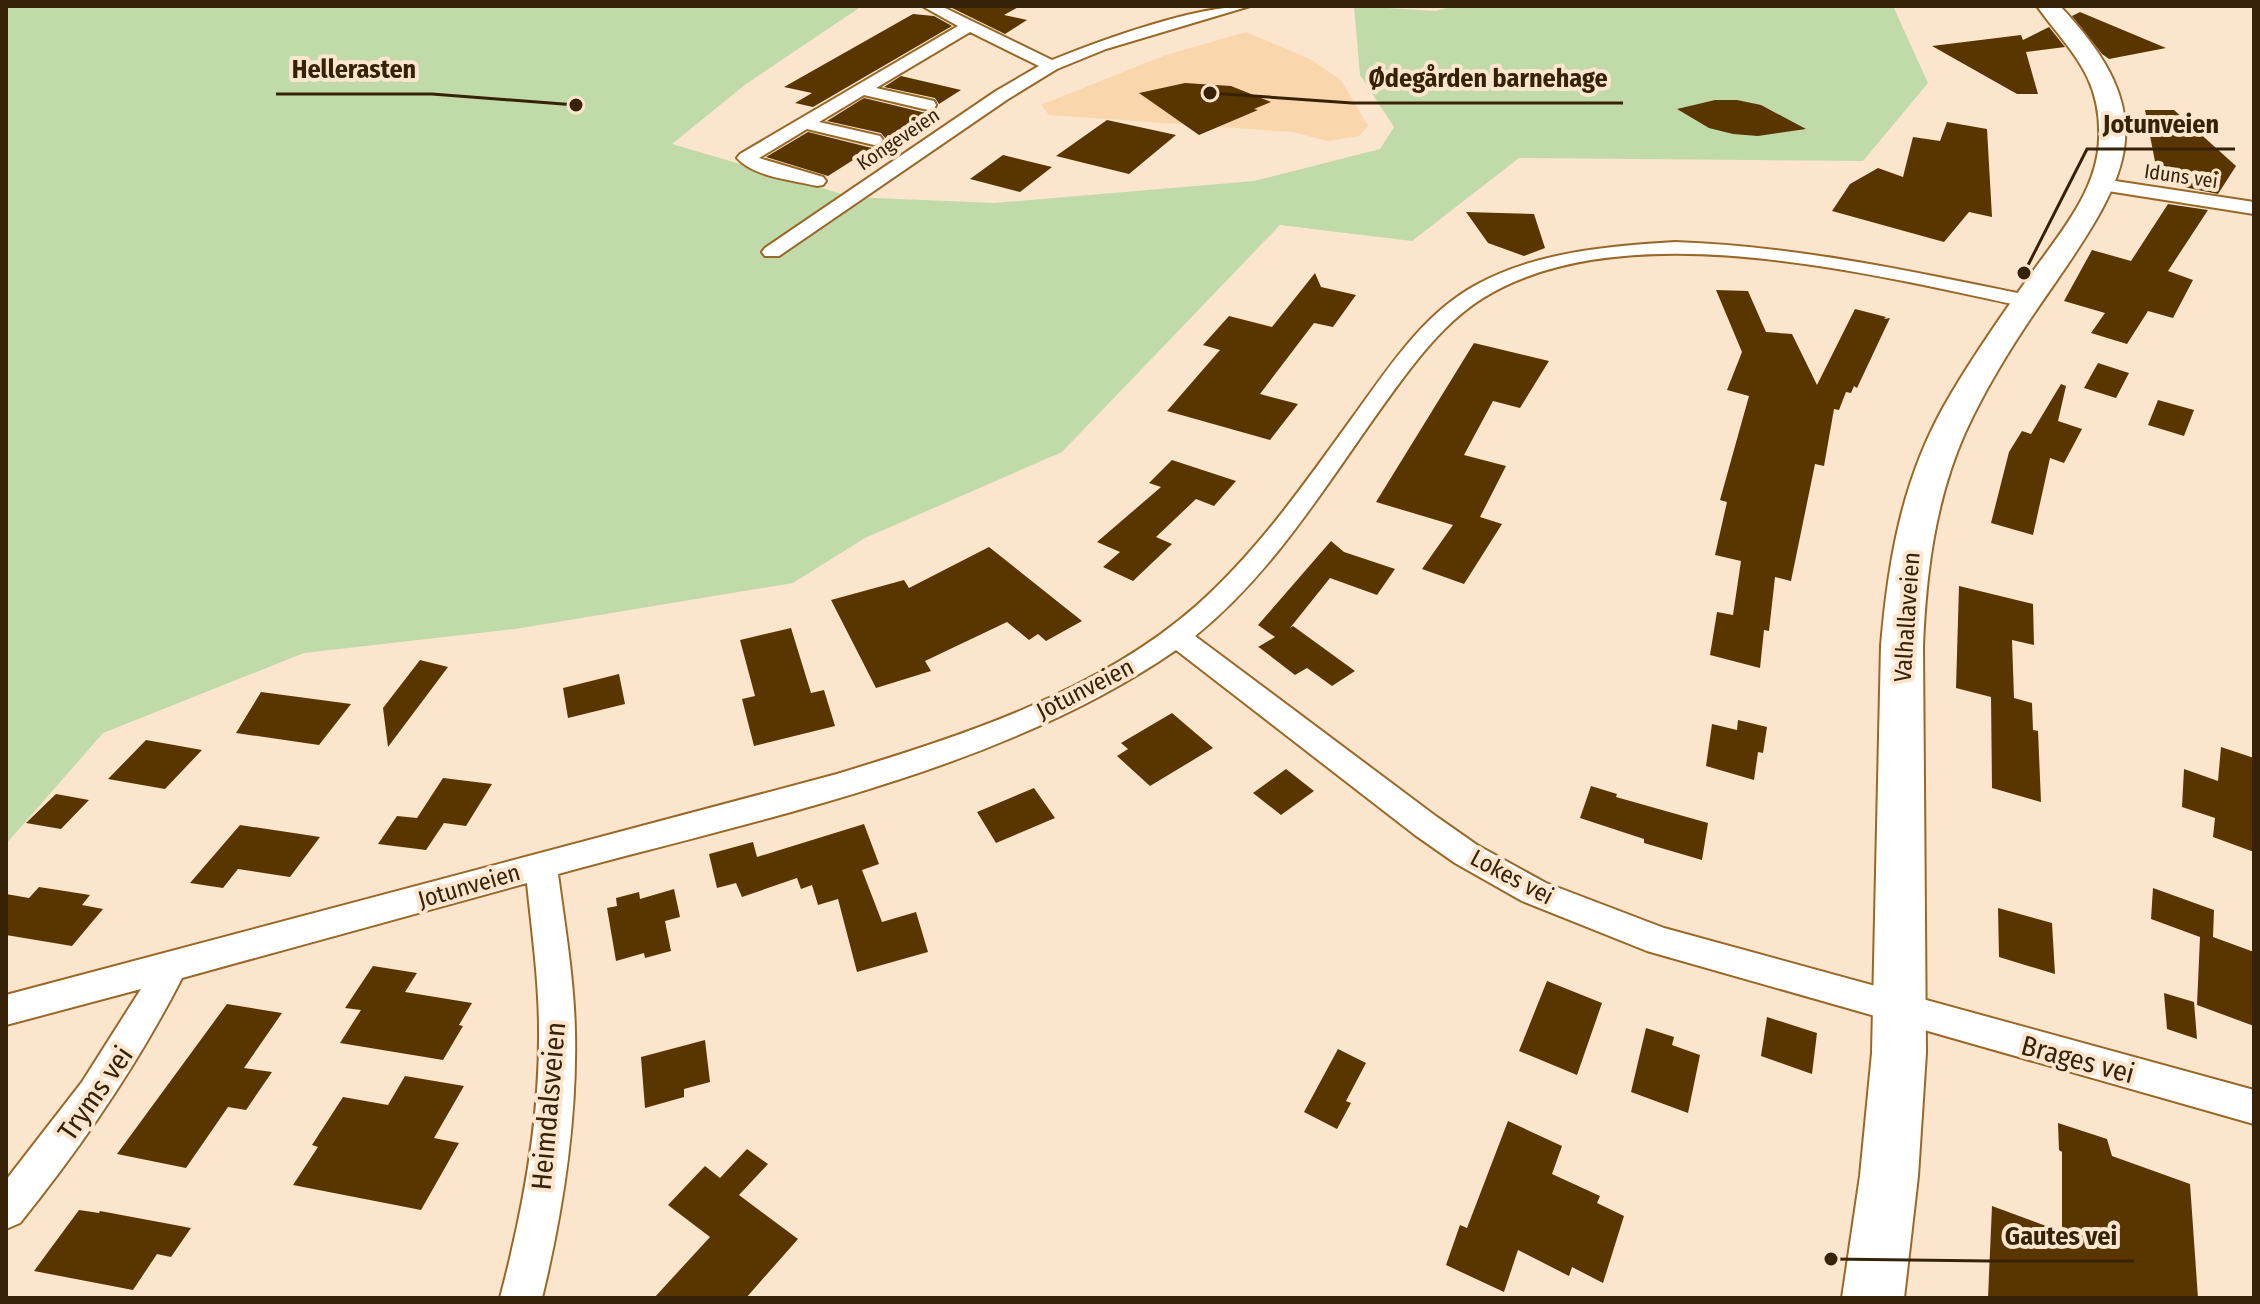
<svg xmlns="http://www.w3.org/2000/svg" width="2260" height="1304" font-family="'Fira Sans Condensed',sans-serif">
<style>
.built{fill:#fad6ad}
.green{fill:#c1daaa}
.building{fill:#593600}
.lines{fill:none;stroke-linecap:round;stroke-linejoin:round}
.street-casing{stroke:#996827;stroke-width:4}
.secondary-casing{stroke:#996827;stroke-width:4}
.street{fill:#fff;fill-rule:evenodd}
.secondary{fill:#fff;fill-rule:evenodd}
.labels{text-anchor:middle;stroke-width:8;stroke-linejoin:round;paint-order:stroke}
.far-street-label{font-size:20px;fill:#372207;stroke:#fbe5cd}
.street-label{font-size:24px;fill:#372207;stroke:#fbe5cd}
.near-street-label{font-size:28px;fill:#372207;stroke:#fbe5cd}
.leader{fill:none;stroke:#372207;stroke-width:3}
.callout-dot{fill:#372207;stroke:#fbe5cd;stroke-width:3}
.callout-label{font-size:26px;text-anchor:middle;font-weight:bold;fill:#372207;stroke:#fbe5cd;stroke-width:8;stroke-linejoin:round;paint-order:stroke}
</style>
<rect width="100%" height="100%" fill="#fbe5cd"/>
<path class="built" d="M1246 32 1310 59 1341 80 1368 126 1359 136 1327 141 1293 132 1049 115 1041 105 1163 56Z"/>
<path class="green" d="M6 6H862L746 84 672 144 852 197 994 203 1254 181 1380 149 1394 127 1360 75 1354 6 1436 11 1454 6H1893L1928 83 1863 161 1519 158 1412 241 1280 225 1062 452 865 538 793 583 515 629 304 653 103 733 6 844Z"/>
<path class="building" d="M1020 6 1004 15 1027 20 1005 34 950 7Z
M2080 12 2166 48 2109 59 2102 54 2072 16Z
M913 14 934 16 952 26 813 107 795 103 812 93 784 87Z
M2049 27 2065 47 2026 52 2038 94H2017L1932 46 2021 35 2023 40Z
M901 76 961 90 939 104 935 98 884 87Z
M1185 83 1231 86 1271 102 1254 109 1258 110 1199 135 1139 93Z
M864 98 926 113 886 139 881 133 827 121Z
M1715 100H1737L1761 105 1806 129 1758 136 1733 134 1709 128 1677 109Z
M2145 110H2174L2236 166 2218 194 2159 182Z
M1107 120 1176 135 1129 174 1056 156Z
M1947 122 1987 129 1992 217 1969 212 1944 242 1832 211 1850 184 1878 168 1903 177 1913 137 1940 141Z
M808 132 872 148 828 176 766 157Z
M1003 155 1052 167 1020 192 970 179Z
M2168 204 2208 210 2168 271 2193 280 2173 318 2148 311 2127 344 2091 333 2105 313 2064 301 2092 250 2131 261Z
M1466 212 1534 214 1545 248 1524 256 1488 243Z
M1315 273 1321 287 1356 295 1333 327 1314 323 1260 394 1298 404 1270 440 1167 411 1220 350 1203 345 1229 316 1272 327Z
M1716 290 1748 291 1766 332 1792 334 1817 385 1855 309 1886 317 1884 319 1890 318 1857 388 1854 386 1851 393 1846 392 1839 410 1834 409 1824 466 1815 464 1791 581 1775 577 1769 631 1764 630 1760 668 1710 655 1717 612 1733 615 1741 561 1715 555 1727 502 1720 500 1749 396 1727 390 1742 352Z
M1474 343 1549 361 1520 408 1493 401 1464 455 1506 466 1480 517 1502 524 1464 584 1422 569 1453 525 1376 502Z
M2098 363 2129 373 2116 398 2084 388Z
M2061 384 2066 386 2058 421 2082 429 2064 463 2050 458 2033 535 1991 523 2009 452 2022 431 2031 434Z
M2158 400 2194 410 2184 436 2148 425Z
M1172 460 1236 481 1214 506 1196 499 1156 537 1172 544 1133 581 1103 567 1120 552 1097 542 1161 487 1149 483Z
M1331 541 1344 552 1395 569 1377 595 1330 578 1290 628 1293 626 1355 671 1332 686 1307 668 1295 675 1260 648 1258 647 1275 637 1258 625Z
M989 547 1082 621 1046 641 1038 634 1029 640 1007 622 925 661 931 671 876 688 831 600 904 580 909 588Z
M1959 586 2033 604 2034 645 2012 640 2014 698 2032 703 2033 730 2038 731 2041 802 1992 788 1991 697 1956 688Z
M791 628 811 693 824 690 835 726 754 746 742 699 755 696 740 640Z
M420 660 448 667 388 747 383 708Z
M619 674 625 704 568 718 563 688Z
M261 692 351 704 319 745 236 733Z
M1172 713 1213 748 1150 786 1117 756 1128 749 1121 743Z
M1738 720 1767 727 1763 753 1758 752 1754 780 1706 766 1712 724 1737 730Z
M146 740 202 750 165 789 108 779Z
M2221 747 2254 758V852L2213 837 2215 818 2182 807 2184 769 2218 781Z
M1286 769 1314 791 1281 815 1253 793Z
M443 778 492 784 466 826 444 823 426 850 378 844 397 816 417 818Z
M1591 786 1617 794 1616 797 1708 823 1702 860 1644 843V839L1580 818Z
M1034 788 1055 818 996 843 977 812Z
M56 794 89 800 61 829 26 823Z
M864 824 879 864 862 870 882 922 916 912 928 952 857 972 838 899 818 905 812 885 801 889 797 878 742 897 736 883 717 888 709 854 753 842 757 857Z
M240 825 320 837 290 877 238 869 223 888 190 883Z
M39 887 90 895 82 905 103 909 72 946 6 935V894L29 898Z
M2153 888 2214 910 2213 937 2254 952V1026L2197 1005 2200 937 2151 919Z
M674 889 680 917 665 921 671 951 645 958 644 953 616 961 607 908 617 906 616 898 639 892 640 899Z
M1998 908 2052 923 2055 974 1999 957Z
M373 966 417 973 405 992 472 1003 459 1025 463 1026 443 1060 340 1043 361 1010 345 1008Z
M1547 981 1602 1003 1577 1075 1519 1051Z
M2164 993 2194 1002 2197 1039 2167 1029Z
M227 1004 282 1013 244 1068 272 1072 246 1110 228 1107 186 1168 117 1154Z
M1767 1017 1817 1033 1812 1074 1761 1056Z
M1646 1028 1674 1037 1672 1045 1700 1055 1688 1113 1631 1092Z
M705 1040 710 1082 684 1089V1097L645 1108 641 1057Z
M1338 1049 1366 1063 1346 1101 1351 1103 1337 1129 1304 1112Z
M405 1076 464 1086 434 1138 459 1143 421 1210 293 1185 318 1147 312 1145 343 1097 388 1105Z
M1508 1121 1562 1146 1552 1174 1600 1196 1597 1203 1624 1216 1603 1283 1572 1267 1569 1276 1518 1250 1504 1292 1446 1265 1460 1225 1467 1228Z
M2058 1123 2107 1139 2112 1156 2190 1184 2198 1298H1988L1992 1206 2062 1232V1152L2059 1150Z
M747 1149 768 1164 739 1195 798 1239 746 1298H654L710 1237 668 1205 705 1166 720 1178Z
M79 1210 99 1213 100 1211 191 1228 171 1257 157 1254 133 1290 34 1271Z"/>
<g class="lines">
<g class="street-casing">
<path id="street" d="M941 6 1052 60C1104 39 1195 6 1250 6L1106 49 1057 69 1008 99 779 256H765L762 252 765 248 996 91 1039 66 970 32 876 88 934 101 936 105 934 109 928 110 864 95 819 122 880 136 883 140 880 144 874 145 807 129 759 158 823 177 826 181 823 185 817 186C792 180 754 177 737 158L740 154 958 26 924 7Z
M2102 179 2254 202V214L2095 189 2093 185 2095 181Z
M1675 242C1795 246 1910 271 2027 295L2037 301 2027 307C1874 275 1625 210 1483 298 1454 316 1431 342 1410 369 1340 460 1285 563 1195 636L1437 817 1477 845 1546 883 1664 928 2254 1090V1124L1647 951 1522 901 1455 863 1415 835 1176 650C1001 771 761 818 558 874 565 927 574 979 575 1032 577 1121 563 1211 542 1298H500C523 1211 540 1120 539 1030 539 981 532 932 527 883L182 978C137 1066 82 1146 20 1223L6 1229V1180L82 1082 141 989 6 1025V995L837 774C961 736 1097 693 1196 606 1256 553 1303 486 1350 421 1386 372 1421 315 1476 285 1536 252 1608 246 1675 242Z"/>
</g>
<g class="secondary-casing">
<path id="secondary" d="M2037 6H2060C2163 115 2131 173 2055 283 2022 330 1989 380 1965 433 1935 501 1926 573 1923 646L1926 1053 1918 1176 1904 1298H1842L1860 1176 1872 1053 1881 646C1888 561 1902 481 1944 406 1968 364 1996 323 2024 284 2053 241 2097 195 2099 140 2102 76 2070 52 2037 6Z"/>
</g>
<use href="#street" class="street"/>
<use href="#secondary" class="secondary"/>
</g>
<g class="labels">
<g class="far-street-label">
<text transform="translate(898 139) rotate(-34)" y="7">Kongeveien</text>
<text transform="translate(2181 176) rotate(8)" y="7">Iduns vei</text>
</g>
<g class="street-label">
<text transform="translate(1907 617) rotate(-86)" y="8">Valhallaveien</text>
<text transform="translate(1085 689) rotate(-27)" y="8">Jotunveien</text>
<text transform="translate(1512 877) rotate(28)" y="8">Lokes vei</text>
<text transform="translate(469 886) rotate(-16)" y="8">Jotunveien</text>
</g>
<g class="near-street-label">
<text transform="translate(2078 1059) rotate(15)" y="10">Brages vei</text>
<text transform="translate(95 1093) rotate(-55)" y="10">Tryms vei</text>
<text transform="translate(548 1106) rotate(-85)" y="10">Heimdalsveien</text>
</g>
</g>
<path class="leader" d="M576 105L432 94H276M1210 93L1352 103H1623M2024 273L2087 149H2235M1831 1259L1989 1261H2134"/>
<g class="callout-dot">
<circle cx="576" cy="105" r="8"/>
<circle cx="1210" cy="93" r="8"/>
<circle cx="2024" cy="273" r="8"/>
<circle cx="1831" cy="1259" r="8"/>
</g>
<g class="callout-label">
<text x="354" y="78">Hellerasten</text>
<text x="1488" y="87">Ødegården barnehage</text>
<text x="2161" y="133">Jotunveien</text>
<text x="2061" y="1245">Gautes vei</text>
</g>
<rect width="2260" height="1304" fill="none" stroke="#372207" stroke-width="16"/>
</svg>
